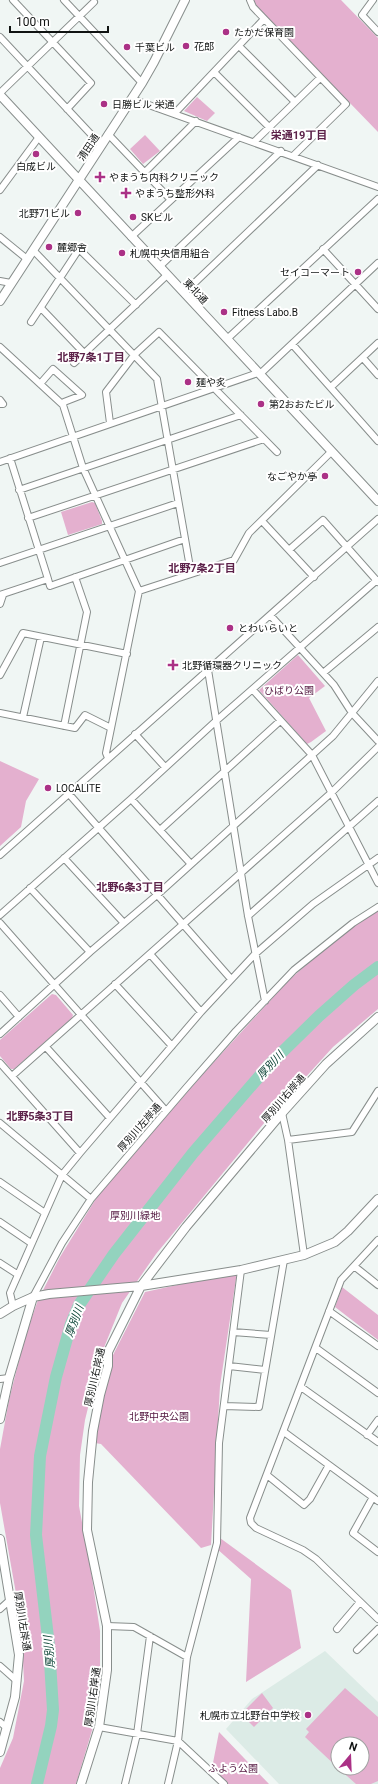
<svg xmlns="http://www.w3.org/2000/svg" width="378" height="1784" font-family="Roboto,'Noto Sans JP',sans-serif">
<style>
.built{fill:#dcebe6;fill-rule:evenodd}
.green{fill:#e4b0cf}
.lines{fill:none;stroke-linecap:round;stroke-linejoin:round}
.river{stroke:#93d3be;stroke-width:12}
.minor-casing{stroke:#888e8c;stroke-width:8}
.tertiary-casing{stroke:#888e8c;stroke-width:10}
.minor{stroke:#fff;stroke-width:6}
.tertiary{stroke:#fff;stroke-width:8}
.poi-dot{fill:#ab3186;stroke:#fff;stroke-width:1.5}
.labels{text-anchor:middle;stroke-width:4;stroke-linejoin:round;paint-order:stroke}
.poi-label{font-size:10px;fill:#101312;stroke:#fff;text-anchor:start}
.street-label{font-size:10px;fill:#101312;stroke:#fff}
.park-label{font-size:10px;fill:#52163f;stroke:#fff}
.neighbourhood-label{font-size:11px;font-weight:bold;fill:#5c2149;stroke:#fff}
.water-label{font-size:11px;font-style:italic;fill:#043e30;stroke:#fff}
</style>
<rect width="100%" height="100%" fill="#f0f6f4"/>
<path class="built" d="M325 1651 378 1702V1784H279L226 1729 252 1699ZM338 1744H362V1768H338Z"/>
<path class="green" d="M253 0H341L378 38V132L255 5Z
M197 97 215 113 207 121 184 111Z
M145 135 160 151 143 164 130 149Z
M92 502 95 503 102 521V524L68 535 61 512Z
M298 655 325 686 309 698 326 731 311 742 307 744 259 690Z
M0 761 39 779 26 801 21 827 0 846Z
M378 910V1009L333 1047 265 1122 156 1254 122 1303 101 1355 85 1420 80 1455 79 1506 91 1571 100 1631V1676L93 1727 76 1784H0V1768L13 1738 24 1681 21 1622 0 1503V1449L9 1400 25 1337 38 1300 60 1257 97 1197 202 1075 289 980 337 938Z
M52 994 56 995 73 1015 72 1018 14 1069H11L0 1056V1040Z
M237 1272 220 1386 211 1545 201 1548 101 1444 95 1443 110 1361 145 1292Z
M342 1287 378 1315V1340L335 1307Z
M220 1538 291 1590 301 1648 246 1682 251 1579 216 1548Z
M345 1688 378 1717V1781L371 1784H356L338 1768H362V1744H338V1768L305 1737 309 1732 306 1729Z
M262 1693 273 1708 254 1727 241 1714Z
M219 1732 269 1784H227L212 1768Z"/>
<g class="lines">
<path class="river" d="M37 1784 51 1726 53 1710 49 1646 36 1535 40 1456 56 1377 71 1324 79 1305 114 1254 193 1153 270 1064 319 1016 354 985 378 967"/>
<g class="minor-casing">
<path id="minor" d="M13 0 91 83 67 109
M64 0 142 83
M250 0 253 7 346 104 293 156
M373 0 362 15 378 32
M0 37 101 145
M239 46 295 102
M214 72 269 127
M0 93 94 2
M132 99 378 187
M175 113 264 19
M108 134 171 200
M254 142 320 78
M145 172 196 121
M0 190 39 137
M0 237 27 259
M131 237 239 137
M323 249 378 309
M33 250 157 379 191 573
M159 267 281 151
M0 281 11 283
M184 293 318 165
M41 308 84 353
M31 322 79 249 136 305
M227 339 378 199
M292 344 378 441
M0 347 63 405 83 468 139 591 106 753 108 758
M363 358 378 375
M74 363 167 275
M260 374 378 263
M40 384 53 369 82 395 64 402 63 405
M331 387 378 343
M0 400 3 404H0
M110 423 106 392 135 354 159 332 277 452
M10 458 48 579
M0 462 258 373
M19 490 241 415
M28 518 264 439
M262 521 314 577
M290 549 323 520 378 582
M0 563 178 503
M139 591 234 560 249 533 331 452
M0 595 48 579 50 586 185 539
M0 604 3 595
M270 615 334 685 352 713 378 741
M208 670 248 916 265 1001
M323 673 378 627
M0 675 23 633 127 654
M253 690 312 755 378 883
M0 713 75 728 85 715 111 728
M23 717 41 637
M64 726 87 612 75 577
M135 734 165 767
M69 794 231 979
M131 799 190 863
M160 830 280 721
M0 855 378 519
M64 858 123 922
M30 888 90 952
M0 915 131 799 216 721 377 580
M248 916 378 801
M0 923 166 1111
M150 954 201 1012
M115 984 172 1046
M0 995 19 1017
M0 1034 90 952 157 895 333 736 378 681
M46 1047 110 1118
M0 1063 80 1153
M12 1076 331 793 378 747
M282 1113 288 1140 304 1255
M0 1123 91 1199
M288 1140 352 1132 378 1091
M0 1182 45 1213
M0 1222 31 1243
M378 1240 341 1280 250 1518 251 1523 256 1528 303 1550 316 1559 378 1619
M0 1263 17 1274
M354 1266 378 1285
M33 1297 62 1243 91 1199 186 1088 236 1031 294 970 353 923 378 907
M13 1306 10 1293 62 1175 80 1153 201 1012 255 954 313 904 378 858
M329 1311 378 1346
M233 1332 271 1335
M316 1348 378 1393
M229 1366 265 1370
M0 1379 9 1378
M301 1387 378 1442
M224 1406 259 1407 284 1260
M284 1432 378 1501
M367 1435 378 1420
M267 1475 304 1505 310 1499 329 1465
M373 1497 353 1533 378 1552
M0 1609 10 1600
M107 1626 134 1627 187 1657
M337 1629 360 1602
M357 1650 378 1629
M0 1666 17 1681
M0 1722 7 1728
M99 1727 178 1741 224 1784
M125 1784 137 1734 150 1636
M168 1784 178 1741 187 1657 217 1543 219 1443 241 1270"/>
</g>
<g class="tertiary-casing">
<path id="tertiary" d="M0 95 378 501
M0 301 142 83 154 62 185 0
M0 1314 13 1306 33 1297 49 1294 141 1286 241 1270 304 1255 335 1242 348 1231 378 1199
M0 1419 9 1378 33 1297
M0 1539 19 1655 15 1697 0 1752
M81 1784 99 1727 107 1670V1626L87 1530 88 1482 93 1431 100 1395 108 1366V1352L141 1286 186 1227 282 1113 326 1064 378 1017"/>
</g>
<use href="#minor" class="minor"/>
<use href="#tertiary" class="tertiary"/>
</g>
<g class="poi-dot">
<circle cx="226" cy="32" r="4"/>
<circle cx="186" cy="46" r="4"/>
<circle cx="127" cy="47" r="4"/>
<circle cx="104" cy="104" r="4"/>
<circle cx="36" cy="154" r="4"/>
<path d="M98 171h4v4h4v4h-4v4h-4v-4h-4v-4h4z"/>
<path d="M124 187h4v4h4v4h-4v4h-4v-4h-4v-4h4z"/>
<circle cx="78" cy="213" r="4"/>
<circle cx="133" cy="217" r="4"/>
<circle cx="49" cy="247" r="4"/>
<circle cx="122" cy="253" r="4"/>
<circle cx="358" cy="272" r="4"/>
<circle cx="224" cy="312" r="4"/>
<circle cx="188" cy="382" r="4"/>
<circle cx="261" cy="404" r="4"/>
<circle cx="325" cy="476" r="4"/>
<circle cx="230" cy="628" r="4"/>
<path d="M171 659h4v4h4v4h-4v4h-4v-4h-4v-4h4z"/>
<circle cx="48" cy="788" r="4"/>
<circle cx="308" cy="1715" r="4"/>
</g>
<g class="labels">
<g class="poi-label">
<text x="234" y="36">たかだ保育園</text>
<text x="194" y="50">花郎</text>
<text x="135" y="51">千葉ビル</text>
<text x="112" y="108">日勝ビル 栄通</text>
<text x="36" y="170" text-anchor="middle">白成ビル</text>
<text x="109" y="181">やまうち内科クリニック</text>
<text x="135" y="197">やまうち整形外科</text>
<text x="70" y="217" text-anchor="end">北野71ビル</text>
<text x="141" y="221">SKビル</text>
<text x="57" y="251">麓郷舎</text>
<text x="130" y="257">札幌中央信用組合</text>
<text x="350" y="276" text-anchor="end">セイコーマート</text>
<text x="232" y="316">Fitness Labo.B</text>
<text x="196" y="386">麺や炙</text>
<text x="269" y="408">第2おおたビル</text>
<text x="317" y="480" text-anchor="end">なごやか亭</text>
<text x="238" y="632">とわいらいと</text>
<text x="182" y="669">北野循環器クリニック</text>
<text x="56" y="792">LOCALITE</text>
<text x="300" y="1719" text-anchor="end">札幌市立北野台中学校</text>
</g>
<g class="street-label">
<text transform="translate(88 147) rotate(-56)" y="4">清田通</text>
<text transform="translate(196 291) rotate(46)" y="4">東北通</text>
<text transform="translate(283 1098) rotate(-49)" y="4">厚別川右岸通</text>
<text transform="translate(139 1127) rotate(-49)" y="4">厚別川左岸通</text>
<text transform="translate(94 1377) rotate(-77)" y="4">厚別川右岸通</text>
<text transform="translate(23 1621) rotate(81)" y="4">厚別川左岸通</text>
<text transform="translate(92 1697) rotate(-82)" y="4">厚別川右岸通</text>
</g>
<g class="park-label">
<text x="289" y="694">ひばり公園</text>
<text x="135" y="1219">厚別川緑地</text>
<text x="159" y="1420">北野中央公園</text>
<text x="233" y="1772">ふよう公園</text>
</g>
<g class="neighbourhood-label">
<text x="299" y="139">栄通19丁目</text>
<text x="91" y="361">北野7条1丁目</text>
<text x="202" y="572">北野7条2丁目</text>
<text x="130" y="891">北野6条3丁目</text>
<text x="40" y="1120">北野5条3丁目</text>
</g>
<g class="water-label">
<text transform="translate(270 1065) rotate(-47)" y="4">厚別川</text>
<text transform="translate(74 1321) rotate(-70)" y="4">厚別川</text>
<text transform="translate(49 1652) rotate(-95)" y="4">厚別川</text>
</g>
</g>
<g transform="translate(350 1756) rotate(19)"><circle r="19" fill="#ffffff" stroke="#9fa1a0"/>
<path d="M0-3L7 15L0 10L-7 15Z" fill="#ab3186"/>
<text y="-6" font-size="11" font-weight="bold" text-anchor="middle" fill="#101312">N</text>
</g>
<path d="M10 26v6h98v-6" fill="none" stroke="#101312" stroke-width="2"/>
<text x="16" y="26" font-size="12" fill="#101312" stroke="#ffffff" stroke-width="3" paint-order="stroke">100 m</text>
</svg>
